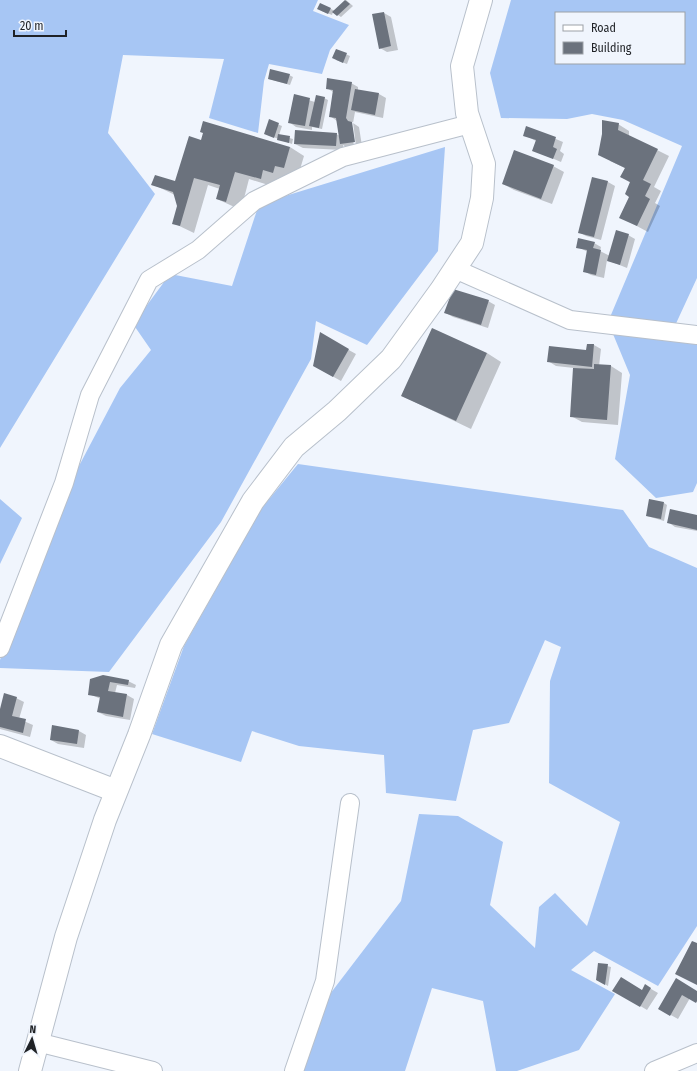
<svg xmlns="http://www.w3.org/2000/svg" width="697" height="1071" font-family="'Fira Sans Condensed',sans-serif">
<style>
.forest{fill:#a7c6f4;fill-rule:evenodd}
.shadow{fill:#0003}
.building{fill:#6b727d}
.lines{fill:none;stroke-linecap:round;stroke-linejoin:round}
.minor-casing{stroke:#b8c0cb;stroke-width:20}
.tertiary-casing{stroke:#b8c0cb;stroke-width:24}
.minor{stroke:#fff;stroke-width:18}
.tertiary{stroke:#fff;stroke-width:22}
</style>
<rect width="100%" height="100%" fill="#f0f5fd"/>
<path class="forest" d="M0 0H318L313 11 349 25 330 50 322 74 269 64 264 81 258 133 209 118 224 59 123 55 108 133 155 194 0 448Z
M511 0H697V278L673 330 697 339V483L693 492 656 498 615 459 630 375 608 322 682 146 623 120 592 114 567 119 501 118 490 73ZM556 13H684V63H556Z
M445 147 438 251 367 345 316 321 311 359 221 522 109 672 0 668V660L50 521 120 388 151 350 133 324 170 274 232 286 259 204Z
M298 464 623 510 649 547 697 568V926L658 986 594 951 571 970 615 994 579 1050 517 1071H496L483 1001 432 988 405 1071H298L317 1011 401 901 419 814 458 816 503 842 490 905 535 948 539 907 555 893 587 926 620 822 549 783 550 681 561 647 545 640 509 723 473 730 456 801 386 793 384 755 299 746 252 731 241 762 152 734 184 646 261 509Z
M0 499 22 518 0 564Z"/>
<path class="shadow" d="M346 0 353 6 341 17 333 12 332 15 322 11 331 9 335 11Z
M384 13 391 17 398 50 387 52 380 48Z
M336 50 350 56 347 64 336 60Z
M289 75 293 77 290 85 269 79Z
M351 83 358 87V91L379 94 386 98 383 118 355 112 353 123 359 127 362 146H356L353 122H351L354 147 348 148 343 145V150L303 148 295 144 336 134 340 136 337 121 330 116 333 92 327 88Z
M294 96 315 102 324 98 328 100 322 129 312 127V130L296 127 289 122Z
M269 121 282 126 279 135 293 139 292 144 268 135Z
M618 124 629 131V136L669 156 654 187 661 191 655 203 660 206 648 232 620 217 630 196 631 183 621 177 625 168 610 161Z
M527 127 563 142 560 151 564 154 561 162 533 150 536 141 524 135Z
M202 141 290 147 304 156 298 176 290 173 287 181 278 178 275 187 249 179 241 210 217 199 220 189 208 185 194 233 173 223 178 206 175 195 152 184 176 182Z
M553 166 564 172 552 204 514 190 503 184Z
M593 178 608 182 615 186 601 240 586 236 579 232Z
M628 235 635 239 627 268 607 260 604 278 591 275 584 271 588 252 578 247 594 243 601 247 600 251 610 256Z
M488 301 495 305 488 328 453 317 446 313Z
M320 334 356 354 341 381 314 366Z
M588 345H594L601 349 599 366H611L622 373 618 425 582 422 571 416 574 368 556 366 548 361 587 351Z
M487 353 501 362 471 429 402 396Z
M664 503 667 505 664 521 647 516Z
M697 516V531L675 527 668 522Z
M91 680 128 681 136 685 135 688 117 685 115 693 127 695 134 699 130 720 106 716 98 712 101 699 89 694Z
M16 698 24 702 19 719 33 725 30 737 0 729V713Z
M79 731 86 735 84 748 58 744 51 740Z
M599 964 611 967 608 986 597 980Z
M676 980 697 992V1002L690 998 678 1019 660 1009Z
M646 986 658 993 647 1010 614 990 642 991Z"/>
<path class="building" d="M345 0 350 4 337 16 332 12Z
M320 3 331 8 328 14 317 9Z
M384 12 391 46 379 49 372 14Z
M336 49 347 53 343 63 332 58Z
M270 69 290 74 287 84 268 79Z
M327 78 352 82 346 118 348 121 352 122 355 142 340 144 336 118 329 117 333 90 326 89Z
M355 89 379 93 375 115 351 110Z
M294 94 310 98 305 126 288 123Z
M316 95 325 97 319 128 309 126Z
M269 119 279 123 274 138 264 134Z
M602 120 619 123 618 130 658 149 643 180 651 184 645 196 650 199 637 226 619 218 629 197 625 194 630 182 620 177 625 168 598 155 602 134Z
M203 121 290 147 284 168 275 166 273 173 263 170 261 179 235 172 226 202 216 199 220 185 194 178 180 226 172 224 177 206 173 192 151 185 155 175 175 181 189 136 201 140 203 133 200 132Z
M526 126 556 137 553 147 557 149 553 159 532 151 536 140 523 136Z
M295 130 337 133 336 146 294 144Z
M278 134 290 136 289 143 277 140Z
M514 150 554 165 541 199 502 184Z
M592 177 608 181 594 237 578 233Z
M616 230 629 234 620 265 607 261Z
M578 238 595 242 593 248 601 250 596 275 583 272 587 250 576 248Z
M453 289 489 300 481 325 444 313Z
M432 328 487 353 456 421 401 396Z
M320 332 349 349 333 377 313 366Z
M587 344H594L592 367 547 362 549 346 586 350Z
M594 364 611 365 607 420 570 417 573 368 594 369Z
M649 499 664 502 661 519 646 516Z
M670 509 697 515V530L667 523Z
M103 675 129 680 128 685 110 682 108 691 127 694 123 717 97 712 100 697 88 695 90 679Z
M4 693 17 697 12 716 26 719 23 733 0 727V709Z
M52 725 79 730 77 744 50 740Z
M692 941 697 943V985L675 974Z
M598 963 608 964 605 985 596 980Z
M621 977 642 990 645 984 651 988 640 1007 612 991Z
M676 978 697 991V1001L696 1003 682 995 670 1016 658 1009Z"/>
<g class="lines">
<g class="minor-casing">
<path id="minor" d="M455 269 570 320 697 335
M0 648 64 483 90 395 149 280 198 250 254 201 343 157 470 124
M37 1042 153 1071
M294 1071 325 981 350 803
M654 1071 697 1053"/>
</g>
<g class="tertiary-casing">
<path id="tertiary" d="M0 746 116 791
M30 1071 66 937 105 820 139 735 171 645 253 501 294 447 337 411 391 359 441 290 472 243 482 198 484 164 467 113 462 66 481 0"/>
</g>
<use href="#minor" class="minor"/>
<use href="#tertiary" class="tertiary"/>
</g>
<rect x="555" y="12" width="130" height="52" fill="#f0f5fd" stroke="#9ca1a7"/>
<rect x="563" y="25" width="20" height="6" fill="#ffffff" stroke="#9ca1a7"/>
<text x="591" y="32" font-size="12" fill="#1f2226">Road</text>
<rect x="563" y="42" width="20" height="12" fill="#6b727d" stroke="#9ca1a7"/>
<text x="591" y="52" font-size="12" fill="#1f2226">Building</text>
<g transform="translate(32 1039) rotate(5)" stroke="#f0f5fd" stroke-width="3" paint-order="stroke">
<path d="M0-3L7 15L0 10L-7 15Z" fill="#1f2226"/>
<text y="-6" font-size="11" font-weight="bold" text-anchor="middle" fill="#1f2226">N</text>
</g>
<path d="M14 30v6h52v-6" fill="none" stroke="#1f2226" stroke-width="2"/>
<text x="20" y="30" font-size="12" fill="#1f2226" stroke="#f0f5fd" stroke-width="3" paint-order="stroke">20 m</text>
</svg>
